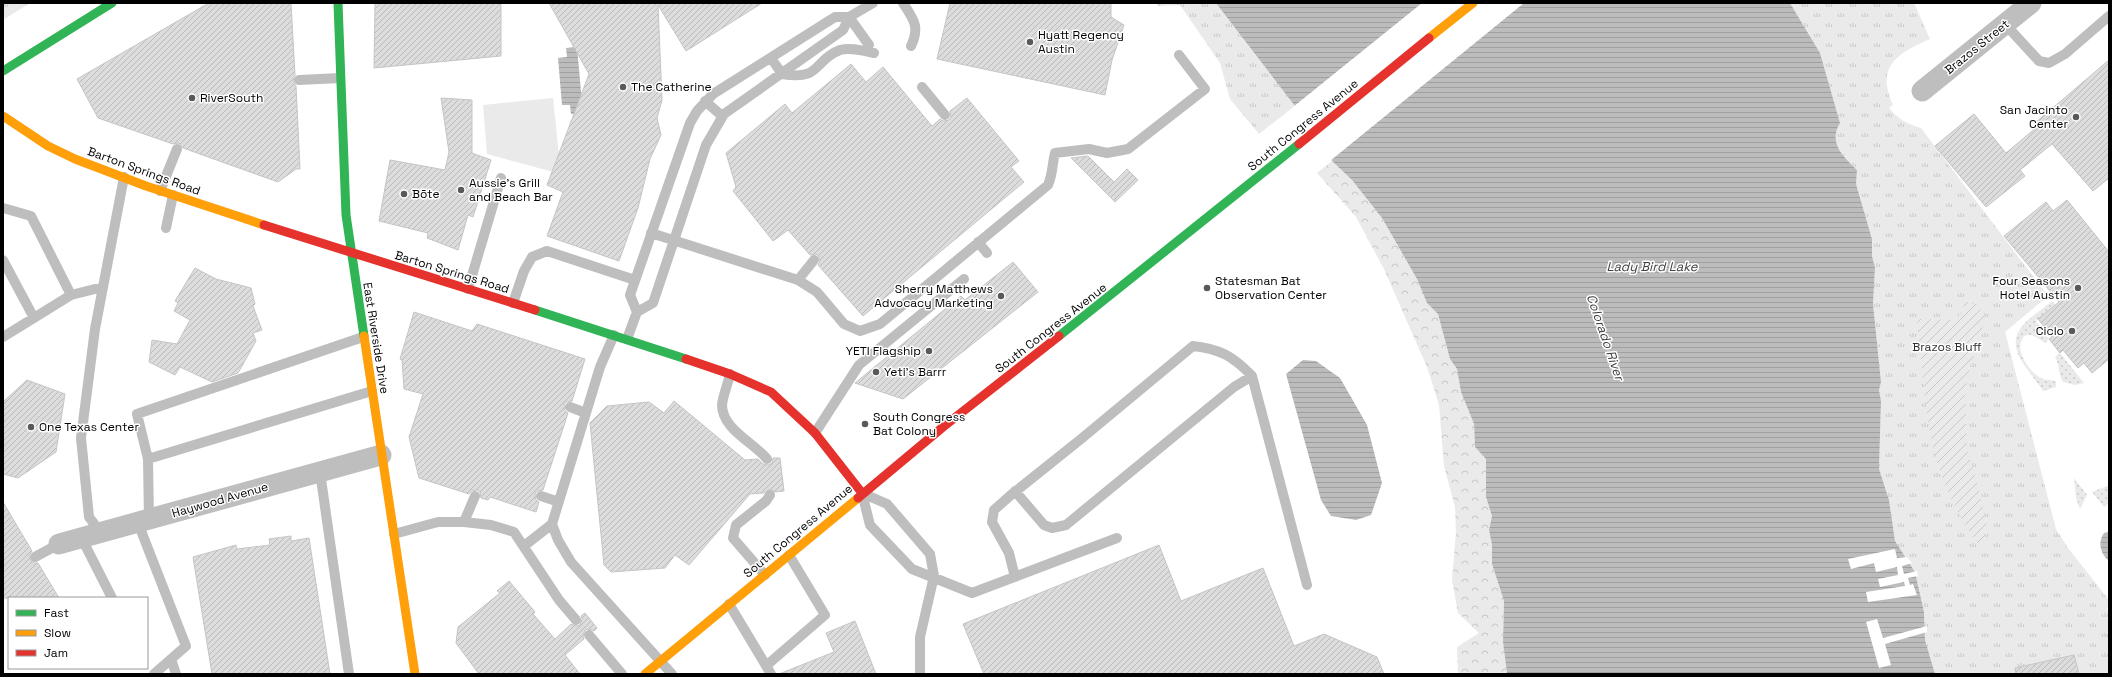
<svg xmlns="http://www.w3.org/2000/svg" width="2112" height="677" font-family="'Space Grotesk',sans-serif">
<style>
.grass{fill:url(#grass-dots)}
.forest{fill:url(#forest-crowns)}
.park{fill:url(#park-tufts)}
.garden{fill:url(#garden-furrows)}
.pitch{fill:#eaeaea}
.water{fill:url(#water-rules)}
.pier{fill:#fff}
.building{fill:url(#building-hatch);stroke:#c5c5c5}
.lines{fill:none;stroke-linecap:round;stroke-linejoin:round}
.lane{stroke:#bebebe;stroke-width:10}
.street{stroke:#bebebe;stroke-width:21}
.fast{stroke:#30b455;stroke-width:9}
.slow{stroke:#ff9f0a;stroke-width:9}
.jam{stroke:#e5322d;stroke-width:9}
.poi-dot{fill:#595959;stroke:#fff;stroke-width:1.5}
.labels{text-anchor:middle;stroke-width:3;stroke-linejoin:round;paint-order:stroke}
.poi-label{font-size:12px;fill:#000;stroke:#fff;text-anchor:start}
.street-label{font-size:12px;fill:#000;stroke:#fff}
.park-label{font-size:12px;fill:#2f2f2f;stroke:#fff}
.water-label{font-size:13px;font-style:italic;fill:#404040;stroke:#fff}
</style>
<defs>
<pattern id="grass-dots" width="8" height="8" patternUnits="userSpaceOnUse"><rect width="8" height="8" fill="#eaeaea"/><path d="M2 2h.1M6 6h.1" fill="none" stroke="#c7c7c7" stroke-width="1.8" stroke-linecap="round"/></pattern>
<pattern id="forest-crowns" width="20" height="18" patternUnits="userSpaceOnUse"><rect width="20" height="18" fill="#eaeaea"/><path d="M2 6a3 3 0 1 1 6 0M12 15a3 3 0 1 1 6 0" fill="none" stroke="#c7c7c7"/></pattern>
<pattern id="park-tufts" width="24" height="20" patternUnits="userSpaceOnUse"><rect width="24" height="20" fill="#eaeaea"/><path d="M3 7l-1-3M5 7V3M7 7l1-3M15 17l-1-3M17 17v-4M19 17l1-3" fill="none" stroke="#c7c7c7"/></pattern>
<pattern id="garden-furrows" width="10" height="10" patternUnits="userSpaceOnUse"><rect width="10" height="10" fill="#eaeaea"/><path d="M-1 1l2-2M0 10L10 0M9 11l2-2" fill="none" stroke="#c7c7c7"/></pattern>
<pattern id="water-rules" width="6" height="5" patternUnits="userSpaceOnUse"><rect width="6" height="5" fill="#bcbcbc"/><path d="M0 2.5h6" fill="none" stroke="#a0a0a0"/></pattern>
<pattern id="building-hatch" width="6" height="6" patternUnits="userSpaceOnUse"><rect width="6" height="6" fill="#dcdcdc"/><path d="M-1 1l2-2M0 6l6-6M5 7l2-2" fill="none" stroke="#bbb"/></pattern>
</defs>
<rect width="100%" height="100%" fill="#fff"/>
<path class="grass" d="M2052 301 2056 305 2036 321 2049 339 2045 343C2038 338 2033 333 2024 336 2013 349 2029 372 2041 378 2046 381 2052 379 2056 382V387L2043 391C2037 381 2029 373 2023 363 2002 331 2031 319 2052 301Z
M2060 353 2084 383 2075 385 2063 382C2058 374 2060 365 2055 357Z
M2074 478 2087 495 2080 509 2076 498Z
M2107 486H2109V503L2104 507 2092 492Z"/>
<path class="forest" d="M1332 161 1352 180 1382 218 1417 279 1427 303 1438 314 1450 359 1457 369 1461 392 1474 424 1475 447 1486 459V497L1492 516 1489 530 1492 545V564L1504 601 1503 642 1507 674 1458 673 1457 647 1479 633 1458 613 1452 580 1456 532 1455 507 1444 466 1439 405 1427 367 1384 269 1356 217 1317 173Z"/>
<path class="park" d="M3 3H30L3 20Z
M1156 3H1223L1296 105 1259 134 1230 99 1220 63 1180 5 1158 6Z
M1790 3H1914L1930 39C1898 53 1875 66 1893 105L1889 108C1898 119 1907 124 1921 128L2048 296 2005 332 2056 529 2068 548 2109 600 2107 610 2109 612V674H1935L1925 640 1924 612 1915 572 1895 541 1889 500 1879 470 1881 401 1879 390 1881 382 1873 304 1875 268 1872 256V239L1856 184 1857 170C1843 156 1828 143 1840 123L1820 53Z"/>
<path class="garden" d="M1965 302C1976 303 1983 309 1985 320L1970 367 1965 392 1967 450 1975 475 1988 529 1984 538 1977 543C1957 514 1941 482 1933 447 1924 407 1922 364 1917 323L1920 319 1954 320 1961 314Z"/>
<path class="pitch" d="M553 98 561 174 487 154 483 105Z"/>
<path class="water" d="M1216 3H1790L1820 53 1840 123C1828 143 1843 156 1857 170L1856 184 1872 239V256L1875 268 1873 304 1881 382 1879 390 1881 401 1879 469 1889 500 1895 541 1915 572 1924 612 1925 640 1935 674H1507L1503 642 1504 601 1492 564V545L1489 530 1492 516 1486 497V459L1475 447 1474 424 1461 392 1457 369 1450 359 1438 314 1427 303 1417 279 1382 218 1352 180 1332 161 1295 106Z
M577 47 583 113 571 114 570 105H562L558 58 567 57 566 48Z
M1303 360 1316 361 1340 378 1367 425 1382 483 1371 515 1356 520 1331 516 1321 500 1286 374Z
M2109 532V561C2101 554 2097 543 2104 533Z"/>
<path class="pier" d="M1422 3H1524L1330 161 1293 107Z
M1895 549 1897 558 1907 557 1912 563 1902 566 1904 574 1917 571 1918 576 1908 578 1910 585 1913 584 1917 595 1868 602 1866 592 1905 586 1904 582 1880 587 1878 579 1898 575 1897 567 1876 572 1874 563 1851 569 1848 559Z
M1877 619 1883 638 1927 626V632L1885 644 1891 665 1879 668 1866 622Z"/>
<path class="building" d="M209 3H291L295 75 293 81 296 86 300 169H296L278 182 183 148 179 143 173 144 98 118 77 79Z
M375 3H501V56L374 68Z
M549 3H762L686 51 658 5 662 100 657 118 661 135 650 159 638 208 619 261 547 236 563 192 547 185 589 74Z
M950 3H1111V17L1124 25 1112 60 1105 95 937 59Z
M2109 60V178L2093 191 2052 144 2020 170 2025 176 1986 207 1935 146 1974 114 2006 153 2038 126 2035 123Z
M851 64 866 82 883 67 932 126 940 119 943 121 949 120 951 117 950 111 967 98 1019 161 1011 167 1024 182 863 316 818 265 820 261 818 255 815 254 810 255 788 230 773 241 733 191 736 187 726 153 785 104 792 113Z
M441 98 472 100V153L491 160 473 217 468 215 458 250 427 238 428 233 379 221 390 160 445 170 449 152Z
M1088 156 1114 182 1127 169 1138 180 1115 202 1071 158Z
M2067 200 2109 252V359L2092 373 2084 363 2078 368 2063 350 2060 353 2049 339 2052 337 2038 319 2059 302 2004 236 2046 202 2053 211Z
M1013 262 1038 292 903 399 855 383 961 296 965 300Z
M195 268 216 279 251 288 255 304 253 306 262 330 253 333 256 341 238 373 212 382 180 367 175 375 149 362 152 340 177 344 190 320 174 311 178 303 175 301Z
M414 312 472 331 477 324 585 359 572 401 566 402 564 405 565 411 568 413 543 490 537 491 535 494 536 500 539 502 536 512 490 497 488 500 481 498 480 492 477 490 471 491 469 494 419 478 409 437 423 394 404 389 402 360 400 359Z
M27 380 65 394 56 452 18 478 3 474V402Z
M674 401 745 460 758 459 763 464 768 465 772 463 773 458H780L784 491 775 492 770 489 764 493 750 494 689 565 675 555 665 568 611 572 604 565 590 423 607 406 649 402 664 413Z
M3 502 32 551 29 556 30 560 34 563H38L59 598H3Z
M291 536V541L309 538 330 674H212L193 557 236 545 237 549 270 545 269 539Z
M1159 545 1181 601 1263 568 1294 646 1324 634 1377 657 1384 674H984L963 624Z
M509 581 535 612 533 614 555 639 571 624 577 626 580 625 582 619 581 616 585 613 597 628 594 631 588 629 585 630 583 636 584 639 565 655 580 674H479L456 643 458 627 500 593 497 591Z
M855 621 876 674H779L834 652 826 633Z
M2074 655 2079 674H2016L2015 668Z"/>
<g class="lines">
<path class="lane" d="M903 3C914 20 920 27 911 46
M849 17 869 45
M2005 24 2039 61 2049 63 2065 54 2109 16
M771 58 782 74C822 81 813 60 840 50 851 47 864 51 874 53
M299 80 340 78
M922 87 945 115
M705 101 722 116
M160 191 177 149
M3 208 31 216 71 295 103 287
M166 228 173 195
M651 233 798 280 817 292 844 324 860 331 880 324 1048 185C1053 174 1052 164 1055 153L1089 149 1107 153 1128 149 1205 89 1179 55
M978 242 987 253
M3 260 34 318
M798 280 814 260
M468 289 501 178
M513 303 524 271 532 257 547 251 635 280
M637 312 630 295 690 123 697 111 713 94 835 17H849L873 3
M614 335 600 367 552 524 558 540 571 562 672 674
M3 337 71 295
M363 337 137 414 148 459 372 391
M627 339 637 312 653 303 706 145 724 114 843 30 849 17
M730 374C728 384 723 395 722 405 722 429 753 442 767 459
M1252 376 1307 585
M570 407 586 413
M815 433 859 365 964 279
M148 459 149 520
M320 472 349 674
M1015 491 1044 525 1052 528 1066 525 1234 387 1252 376C1233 356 1220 349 1193 346L1081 439 1011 495 994 510 992 522 1009 553 1015 577
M862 493 870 525 912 569 972 593 1117 538
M862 493 887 504 930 554 934 576 920 637V674
M541 496 559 502
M464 522 475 496
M138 523 186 646 154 674
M101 533 89 517 81 438 95 329 124 177
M394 534 438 522H464L491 525 514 532 559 600 576 620
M82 539 112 598
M524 546 552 524
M35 557 59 544
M765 575 733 538 736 525 766 501 770 495
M729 604 771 674
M589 635 622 674
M171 659 176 674
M767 665 825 615 789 555"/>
<path class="street" d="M1922 91 2031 3
M59 544 381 455"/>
<path class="fast" d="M338 3 346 215 364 336
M3 71 112 3
M535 310 686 359
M1059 336 1299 144"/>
<path class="slow" d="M1429 38 1473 3
M3 116 48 146 75 159 146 186 264 225
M364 336 415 674
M645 674 858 498"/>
<path class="jam" d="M1299 144 1429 38
M264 225 535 310
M686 359 730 374 771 392 815 433 862 493
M858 498 943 427 1059 336"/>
</g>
<g class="poi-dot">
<circle cx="1030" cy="42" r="4"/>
<circle cx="623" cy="87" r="4"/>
<circle cx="192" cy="98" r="4"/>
<circle cx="2076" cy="117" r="4"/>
<circle cx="461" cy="190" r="4"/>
<circle cx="404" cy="194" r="4"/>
<circle cx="1207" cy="288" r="4"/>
<circle cx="2078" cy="288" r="4"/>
<circle cx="1001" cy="296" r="4"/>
<circle cx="2072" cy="331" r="4"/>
<circle cx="929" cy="351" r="4"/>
<circle cx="876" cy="372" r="4"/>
<circle cx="865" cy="424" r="4"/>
<circle cx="31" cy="427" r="4"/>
</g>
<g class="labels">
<g class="poi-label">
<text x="1038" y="39">Hyatt Regency<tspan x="1038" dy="14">Austin</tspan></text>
<text x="631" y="91">The Catherine</text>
<text x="200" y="102">RiverSouth</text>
<text x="2068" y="114" text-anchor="end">San Jacinto<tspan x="2068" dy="14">Center</tspan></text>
<text x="469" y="187">Aussie's Grill<tspan x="469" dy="14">and Beach Bar</tspan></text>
<text x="412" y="198">Bōte</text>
<text x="1215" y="285">Statesman Bat<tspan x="1215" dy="14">Observation Center</tspan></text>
<text x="2070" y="285" text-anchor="end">Four Seasons<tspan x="2070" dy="14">Hotel Austin</tspan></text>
<text x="993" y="293" text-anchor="end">Sherry Matthews<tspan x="993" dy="14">Advocacy Marketing</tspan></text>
<text x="2064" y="335" text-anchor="end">Ciclo</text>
<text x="921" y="355" text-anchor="end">YETI Flagship</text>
<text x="884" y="376">Yeti's Barrr</text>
<text x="873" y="421">South Congress<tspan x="873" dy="14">Bat Colony</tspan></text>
<text x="39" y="431">One Texas Center</text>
</g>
<g class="street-label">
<text transform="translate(1977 47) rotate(-39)" y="4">Brazos Street</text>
<text transform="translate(1303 125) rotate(-39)" y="4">South Congress Avenue</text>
<text transform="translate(144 171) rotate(20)" y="4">Barton Springs Road</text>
<text transform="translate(452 272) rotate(17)" y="4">Barton Springs Road</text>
<text transform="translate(1051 328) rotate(-38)" y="4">South Congress Avenue</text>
<text transform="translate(376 338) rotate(81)" y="4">East Riverside Drive</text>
<text transform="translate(220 500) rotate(-16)" y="4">Haywood Avenue</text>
<text transform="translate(798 531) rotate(-40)" y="4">South Congress Avenue</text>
</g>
<g class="park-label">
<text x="1947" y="351">Brazos Bluff</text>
</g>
<g class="water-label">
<text x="1652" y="271">Lady Bird Lake</text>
<text transform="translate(1606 337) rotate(71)" y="5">Colorado River</text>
</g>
</g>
<rect width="2112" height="677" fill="none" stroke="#000000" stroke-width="8"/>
<rect x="8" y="597" width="140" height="72" fill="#ffffff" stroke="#999999"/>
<rect x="16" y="610" width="20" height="6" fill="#30b455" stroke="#999999"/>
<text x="44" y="617" font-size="12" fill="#000000">Fast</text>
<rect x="16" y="630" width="20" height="6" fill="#ff9f0a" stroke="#999999"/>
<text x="44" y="637" font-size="12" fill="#000000">Slow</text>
<rect x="16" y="650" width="20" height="6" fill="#e5322d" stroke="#999999"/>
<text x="44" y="657" font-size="12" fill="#000000">Jam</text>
</svg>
